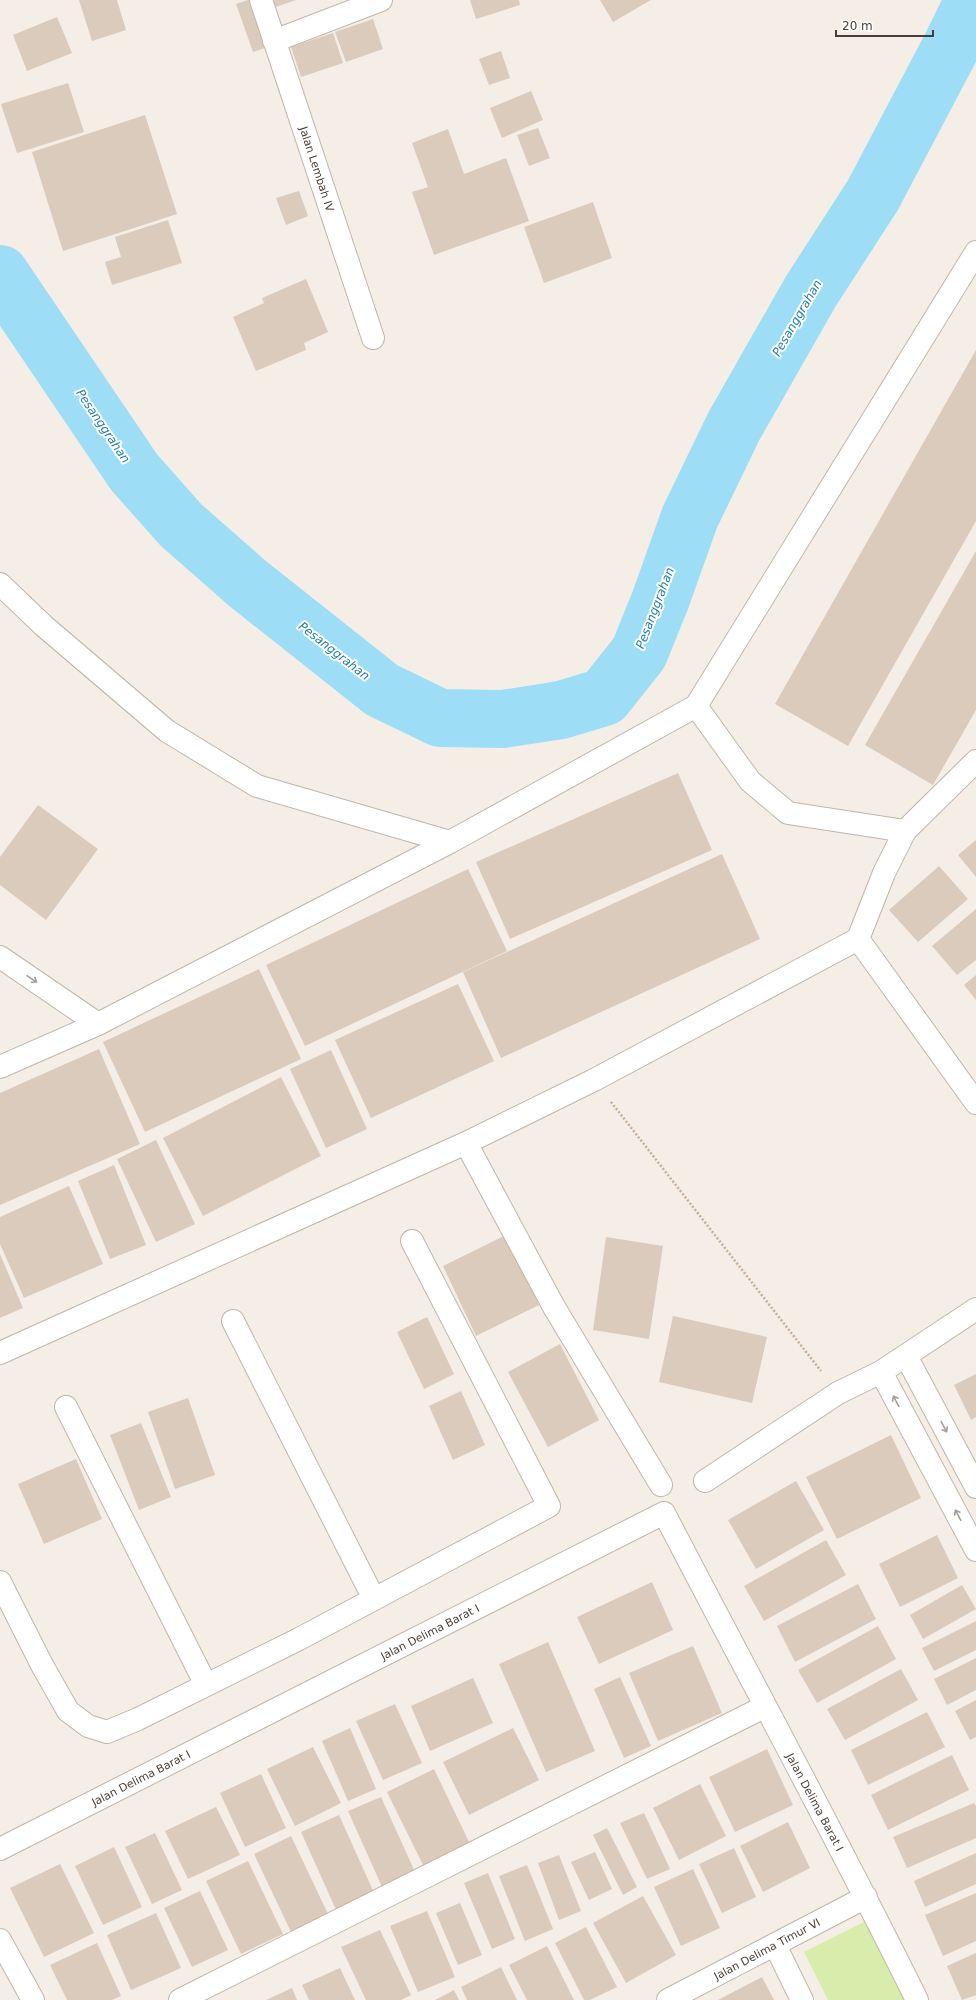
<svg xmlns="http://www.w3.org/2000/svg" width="976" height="2000" font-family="'DejaVu Sans',sans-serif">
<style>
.green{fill:#d8ecab}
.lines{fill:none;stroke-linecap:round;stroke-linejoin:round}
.river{stroke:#9ddef6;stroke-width:58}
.building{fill:#dacbbd}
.minor-casing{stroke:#c1b5a8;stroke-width:24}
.path{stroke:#c4ae98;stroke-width:2.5;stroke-dasharray:2 2;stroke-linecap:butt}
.minor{stroke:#fff;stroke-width:22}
.oneway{stroke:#a49e9a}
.labels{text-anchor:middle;stroke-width:4;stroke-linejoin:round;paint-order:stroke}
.street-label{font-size:11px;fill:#483e35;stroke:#fff}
.water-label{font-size:12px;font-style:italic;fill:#217ea3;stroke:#fff}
</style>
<rect width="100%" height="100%" fill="#f4eee6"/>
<path class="green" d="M876 1916 916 2000H828L804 1952Z"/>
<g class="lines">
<path class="river" d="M0 274 134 472 181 525 247 583 382 690 440 718 503 719 561 710 604 697 639 653 660 601 690 517 734 426 811 291 873 195 952 45 974 0"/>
</g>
<path class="building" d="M79 0H117L126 30 92 41Z
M248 0H257L273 45 253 52 236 4Z
M263 0H296L267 10Z
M470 0H519L520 5 476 19Z
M600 0H651L613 22Z
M57 17 72 53 27 71 13 35Z
M373 19 383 49 346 62 335 32Z
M333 33 343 63 301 77 291 47Z
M501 51 510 78 489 85 479 59Z
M68 83 84 132 17 153 1 104Z
M531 91 543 120 502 138 490 108Z
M145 115 177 214 63 251 32 152Z
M538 128 550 158 529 166 517 135Z
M448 129 464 174 506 158 529 221 434 255 412 192 428 187 412 143Z
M299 191 308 216 286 225 276 198Z
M593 202 612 258 544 283 524 227Z
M168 220 182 263 112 285 105 262 121 257 115 237Z
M306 279 328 332 304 343 306 350 256 371 233 317 264 303 262 298Z
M976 350V521L848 746 775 704Z
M976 551V710L933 785 865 745Z
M678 773 712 850 510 939 476 862Z
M38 805 98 849 46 920 0 885V857Z
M976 840V877L958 855Z
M722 854 760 939 501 1058 463 972Z
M939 866 968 899 918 942 889 910Z
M468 869 507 951 305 1046 266 965Z
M976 909V960L957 975 932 946Z
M259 969 301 1059 145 1132 103 1042Z
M976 975V1000L964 985Z
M458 984 494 1061 371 1118 335 1040Z
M99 1049 140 1144 0 1205V1093Z
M331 1050 367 1129 326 1148 290 1069Z
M281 1077 321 1156 203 1216 163 1138Z
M156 1140 195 1224 156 1242 117 1159Z
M114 1165 146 1245 110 1259 78 1181Z
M69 1186 103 1264 24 1298 0 1244V1217Z
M506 1235 539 1305 476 1336 443 1266Z
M606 1237 663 1246 649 1339 593 1330Z
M0 1254 23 1308 0 1318Z
M673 1316 767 1337 752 1403 659 1382Z
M427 1317 454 1374 424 1389 397 1332Z
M560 1344 599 1420 548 1447 508 1372Z
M976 1374V1417L971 1420 954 1385Z
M461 1391 485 1445 453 1460 429 1406Z
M188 1398 215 1475 175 1489 148 1412Z
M141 1423 171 1497 139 1510 110 1435Z
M891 1435 921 1498 837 1539 806 1477Z
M76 1459 102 1519 44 1544 18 1484Z
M796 1481 824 1530 756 1569 728 1520Z
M937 1535 958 1578 900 1607 879 1564Z
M826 1540 846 1575 764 1621 744 1586Z
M652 1582 673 1630 599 1664 577 1617Z
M858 1584 876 1619 795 1662 777 1626Z
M962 1585 976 1609 923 1639 910 1615Z
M976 1621V1650L934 1671 922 1648Z
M878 1626 896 1659 817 1703 798 1670Z
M548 1642 595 1751 546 1772 499 1664Z
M693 1646 722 1713 658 1741 629 1673Z
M976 1658V1690L947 1705 934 1679Z
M901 1669 918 1700 845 1740 827 1709Z
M620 1677 651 1746 624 1758 594 1689Z
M473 1678 493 1723 430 1751 411 1706Z
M976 1700V1737L970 1740 955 1711Z
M395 1704 422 1763 383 1780 356 1721Z
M927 1712 945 1747 868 1785 851 1750Z
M350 1728 376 1789 348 1801 322 1741Z
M513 1728 539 1780 469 1815 443 1762Z
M313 1747 341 1803 295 1826 267 1769Z
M767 1749 793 1805 735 1832 709 1777Z
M952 1755 969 1790 888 1830 871 1795Z
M434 1769 470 1844 424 1867 387 1792Z
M261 1774 286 1828 245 1847 220 1793Z
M700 1784 726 1836 679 1860 653 1808Z
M381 1797 416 1874 383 1889 348 1811Z
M974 1803 976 1806V1838L907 1868 893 1837Z
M216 1807 240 1855 188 1879 165 1831Z
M644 1813 670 1869 647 1879 620 1823Z
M339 1815 375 1895 337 1912 301 1832Z
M788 1822 810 1868 763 1892 740 1846Z
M607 1828 637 1887 623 1895 593 1835Z
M155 1833 182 1890 152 1904 125 1847Z
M291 1836 328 1914 291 1932 254 1854Z
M114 1847 142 1907 103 1925 75 1866Z
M734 1848 756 1897 722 1913 699 1864Z
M595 1852 612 1889 589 1900 571 1862Z
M976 1853V1884L925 1907 914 1881Z
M559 1855 581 1911 559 1920 538 1863Z
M248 1861 283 1934 241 1954 206 1881Z
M60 1864 94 1933 44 1957 10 1888Z
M527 1865 553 1929 525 1941 499 1876Z
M693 1869 720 1928 681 1946 654 1887Z
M488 1873 515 1939 492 1949 464 1883Z
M200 1891 228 1950 192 1967 164 1908Z
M976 1893V1941L943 1956 925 1915Z
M643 1896 676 1955 626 1983 593 1923Z
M460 1903 482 1955 458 1965 436 1913Z
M427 1911 455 1977 418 1992 390 1926Z
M156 1913 181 1968 131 1990 107 1935Z
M586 1927 617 1987 590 2000H584L555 1943Z
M380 1930 411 1995 401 2000H366L341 1947Z
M97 1943 121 1996 112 2000H67L50 1965Z
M547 1946 574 2000H527L509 1965Z
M976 1953V1995L962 2000 947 1966Z
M501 1967 517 2000H467L461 1987Z
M340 1968 355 2000H309L302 1985Z
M762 1977 774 2000H718Z
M292 1988 297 2000H266Z
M454 1990 459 2000H435Z"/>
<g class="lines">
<g class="minor-casing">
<path id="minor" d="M261 0 373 338
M274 41 381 0
M0 584 44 626 167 731 257 786 450 842
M905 831 788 813 750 781 696 706 976 252
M858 939 976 1103
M0 957 98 1024
M0 1067 98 1024 450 842 696 706
M466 1143 554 1307 661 1485
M233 1321 374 1599
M0 1353 466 1143 594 1080 858 939 884 873 905 831 976 761
M906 1356 976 1487
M881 1372 976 1550
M66 1407 206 1685
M705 1481 838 1393 881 1372 976 1309
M0 1582 42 1665 68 1711 88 1726 107 1732 138 1719 299 1639 549 1506 412 1241
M0 1849 664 1513C748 1675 836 1836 917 2000
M0 1940 33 2000
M775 1945 802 2000
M180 2000 764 1707
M668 2000 866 1897"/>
</g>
<path class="path" d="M611 1102 821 1371"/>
<use href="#minor" class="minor"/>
</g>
<defs><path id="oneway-shaft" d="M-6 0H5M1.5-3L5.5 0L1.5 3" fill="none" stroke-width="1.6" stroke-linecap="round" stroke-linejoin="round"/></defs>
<g class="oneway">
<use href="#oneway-shaft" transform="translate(32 979) rotate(34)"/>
<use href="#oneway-shaft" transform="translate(896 1401) rotate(-118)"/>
<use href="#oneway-shaft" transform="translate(944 1427) rotate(62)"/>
<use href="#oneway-shaft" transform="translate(958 1515) rotate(-118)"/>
</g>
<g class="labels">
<g class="street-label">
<text transform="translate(317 169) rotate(72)" y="4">Jalan Lembah IV</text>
<text transform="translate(430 1632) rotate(-27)" y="4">Jalan Delima Barat I</text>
<text transform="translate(141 1778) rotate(-27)" y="4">Jalan Delima Barat I</text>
<text transform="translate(815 1802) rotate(62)" y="4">Jalan Delima Barat I</text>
<text transform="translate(767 1949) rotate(-28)" y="4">Jalan Delima Timur VI</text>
</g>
<g class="water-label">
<text transform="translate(797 318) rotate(-60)" y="4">Pesanggrahan</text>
<text transform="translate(103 426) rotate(56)" y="4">Pesanggrahan</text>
<text transform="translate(655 608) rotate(-69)" y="4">Pesanggrahan</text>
<text transform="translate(334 651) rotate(38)" y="4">Pesanggrahan</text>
</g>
</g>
<path d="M836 30v6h97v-6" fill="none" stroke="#483e35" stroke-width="2"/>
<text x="842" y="30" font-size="12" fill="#483e35" stroke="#ffffff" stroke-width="3" paint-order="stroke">20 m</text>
</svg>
